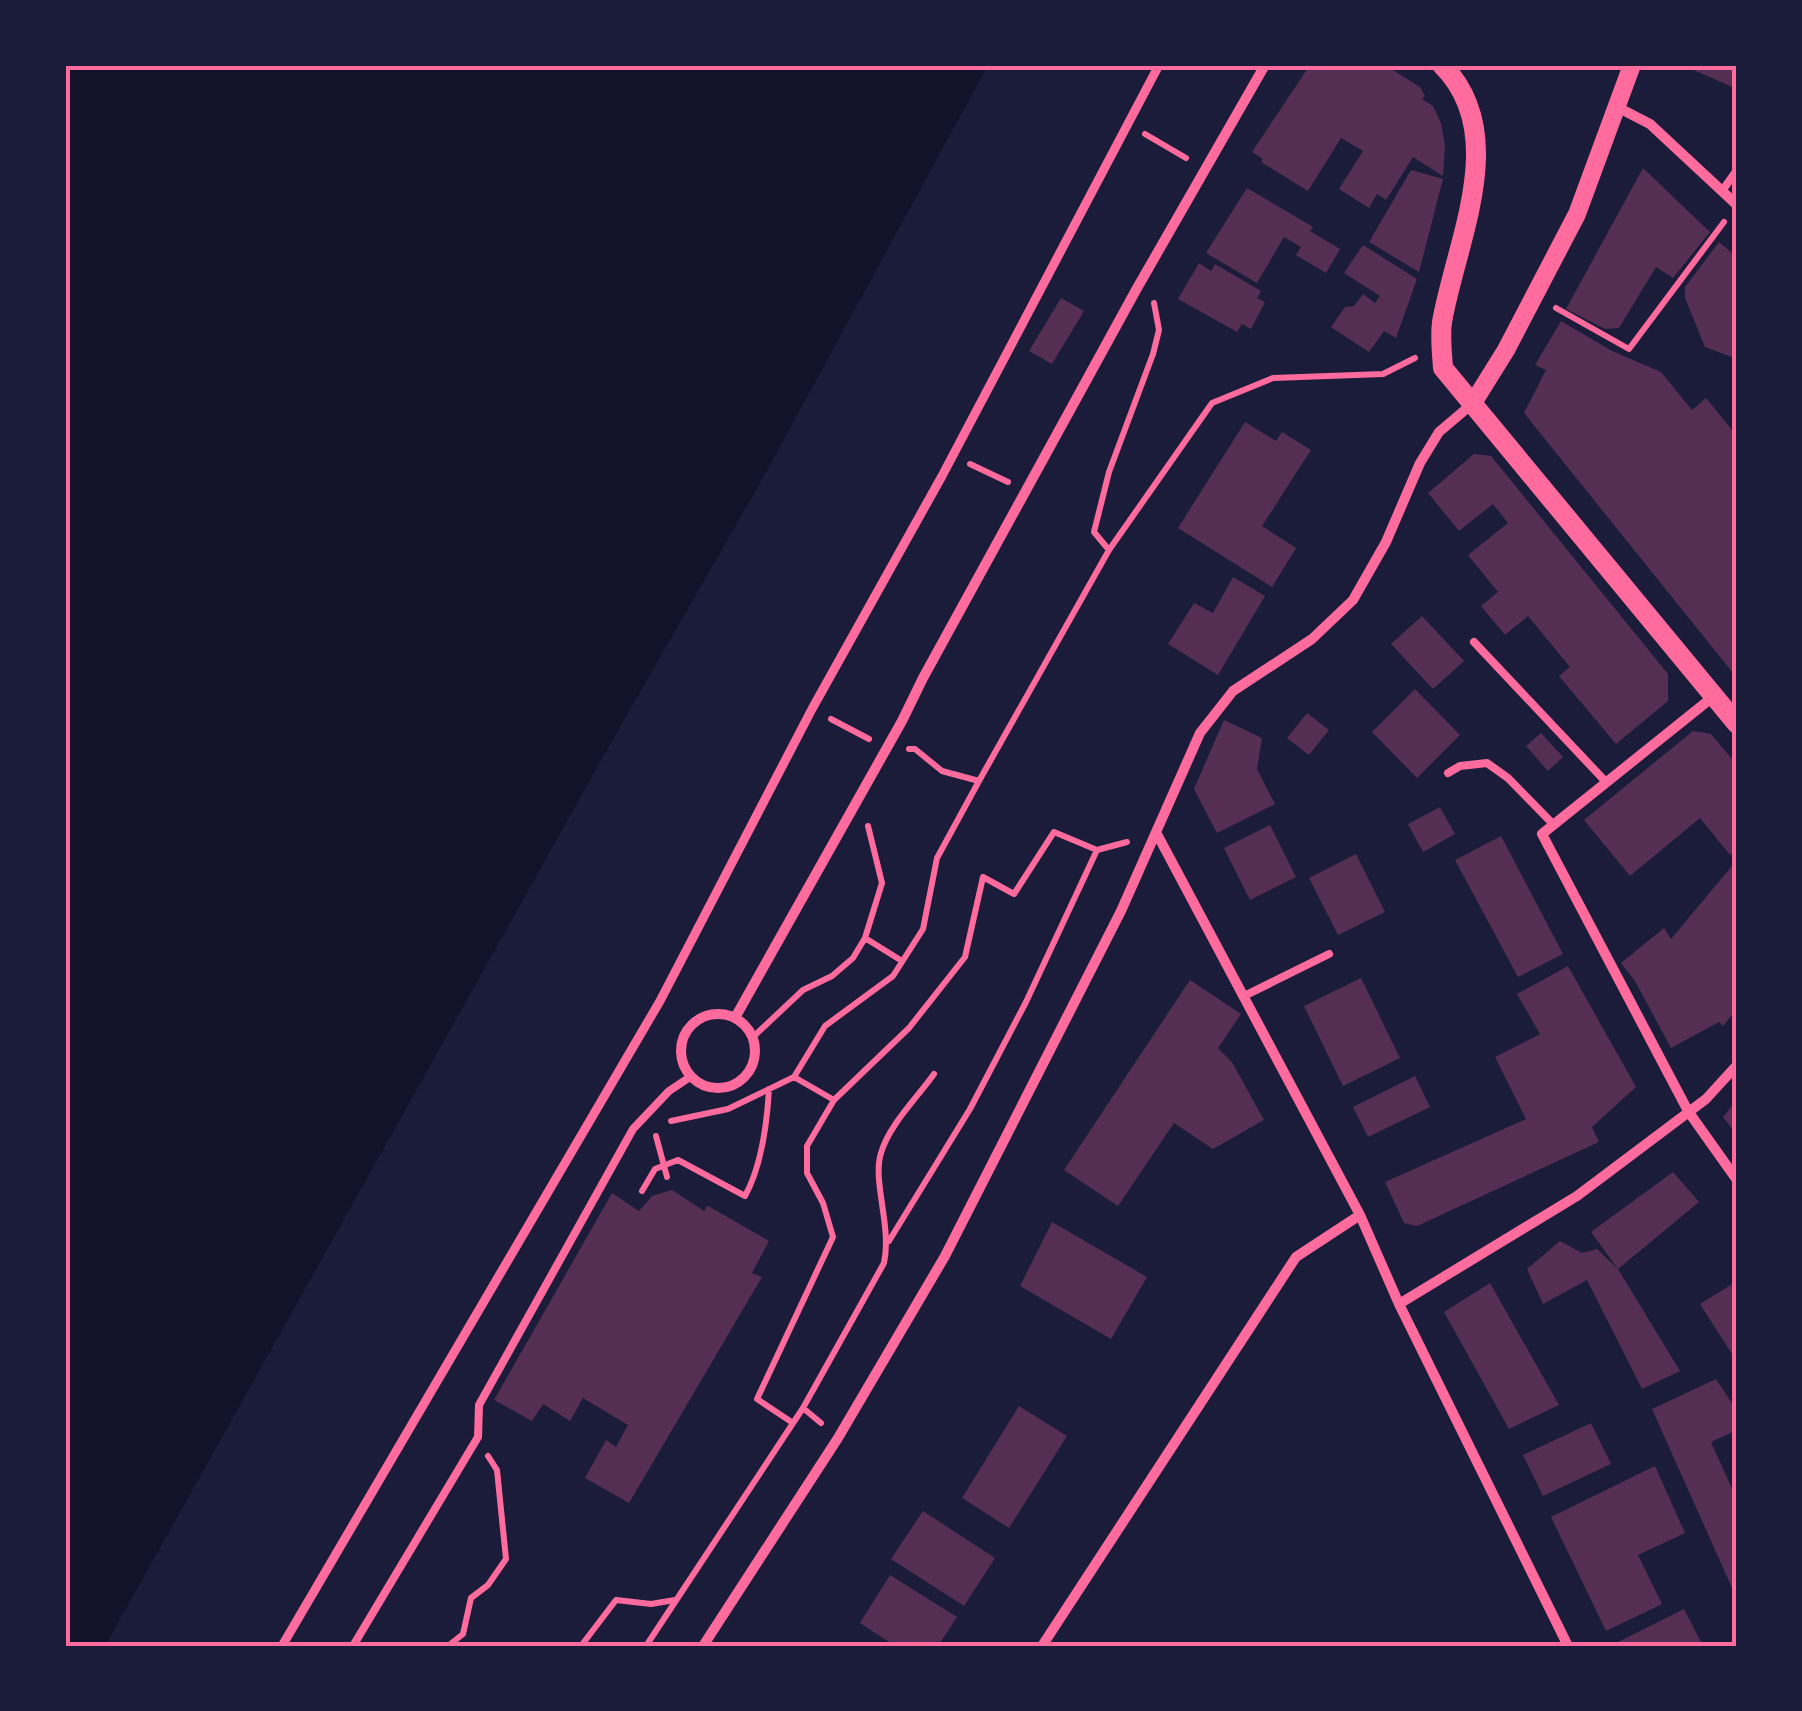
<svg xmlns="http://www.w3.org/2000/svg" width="1802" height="1711" font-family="'Public Sans',sans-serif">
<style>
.water{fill:#12122b}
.building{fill:#542f53}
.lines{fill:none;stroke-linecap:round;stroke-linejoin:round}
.path{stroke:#ff6b9d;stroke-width:6}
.service{stroke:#ff6b9d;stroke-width:8}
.pedestrian{stroke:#ff6b9d;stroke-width:9}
.minor{stroke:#ff6b9d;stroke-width:10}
.tertiary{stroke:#ff6b9d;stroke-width:18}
.secondary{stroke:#ff6b9d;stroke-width:20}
.neatline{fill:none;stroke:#ff6b9d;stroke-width:4}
</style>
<rect width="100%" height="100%" fill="#1b1b3a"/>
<path class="water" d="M65 65H988L760 483 608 748 105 1646H65Z"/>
<path class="building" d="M1310 65H1385L1420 87 1425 96 1422 99 1433 106 1441 123 1445 146 1443 176 1413 157 1386 200 1377 194 1369 208 1339 189 1363 151 1341 138 1308 191 1261 162 1263 159 1252 152Z
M1682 65H1737V89Z
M1643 168 1710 232 1673 278 1656 267 1619 328 1605 329 1566 309Z
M1411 170 1443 179 1419 272 1369 242Z
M1247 188 1313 227 1310 231 1340 249 1326 273 1296 255 1301 247 1284 237 1257 283 1206 253Z
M1719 242 1737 257V359L1705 347 1685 298V287Z
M1363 245 1417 279 1396 338 1384 331 1369 352 1331 327 1345 307 1354 306 1363 294 1375 303 1380 296 1344 273Z
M1199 263 1211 271 1215 264 1261 291 1257 298 1265 302 1251 329 1242 324 1237 332 1178 299Z
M1061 298 1084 311 1052 364 1029 351Z
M1561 321 1612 351 1661 372 1692 410 1706 398 1737 436V678L1524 413 1546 370 1535 365Z
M1245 422 1276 441 1282 432 1311 450 1262 526 1296 548 1272 587 1178 528Z
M1474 454 1491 456 1668 674V701L1616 744 1559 676 1570 667 1528 616 1505 635 1481 606 1498 592 1468 555 1508 523 1493 504 1459 531 1428 493Z
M1233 577 1265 596 1218 675 1168 644 1194 603 1213 613Z
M1422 616 1464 661 1433 689 1391 644Z
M1415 689 1460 735 1417 778 1372 732Z
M1307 713 1329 730 1309 755 1287 738Z
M1224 720 1262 738 1257 769 1275 804 1217 833 1194 789Z
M1693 731 1711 734 1737 765V849L1730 855 1700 818 1630 876 1584 820Z
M1541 733 1563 757 1548 771 1526 746Z
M1440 807 1455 834 1423 852 1408 824Z
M1270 825 1296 877 1250 900 1224 848Z
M1501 836 1563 954 1518 977 1455 860Z
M1356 854 1385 912 1338 935 1309 878Z
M1737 860V1009L1723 1026 1719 1022 1671 1048 1635 981 1621 963 1664 928 1671 939Z
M1568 966 1636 1087 1592 1127 1599 1142 1417 1226 1404 1223 1385 1182 1526 1119 1495 1057 1540 1034 1517 994Z
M1361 978 1400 1058 1343 1086 1304 1006Z
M1190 980 1241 1014 1218 1048 1232 1062 1264 1120 1213 1149 1174 1123 1118 1206 1064 1170Z
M1415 1076 1430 1107 1368 1137 1353 1107Z
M1737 1100V1135L1723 1117Z
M1673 1172 1699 1202 1618 1269 1680 1371 1642 1389 1587 1280 1543 1304 1527 1269 1560 1241 1582 1253 1597 1249 1618 1269 1591 1232Z
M672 1190 704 1211 707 1206 710 1207 769 1241 752 1273 762 1277 629 1503 585 1478 606 1440 616 1447 628 1425 583 1398 570 1421 543 1404 532 1421 494 1400 612 1193 639 1211 652 1196Z
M1052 1222 1147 1277 1111 1339 1020 1286Z
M1737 1281V1362L1700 1304Z
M1490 1283 1559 1405 1509 1429 1444 1312Z
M1716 1379 1737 1411V1430L1711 1442 1737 1500V1599L1652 1409Z
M1019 1406 1067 1436 1009 1528 962 1498Z
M1591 1423 1611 1464 1543 1496 1523 1455Z
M1655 1466 1685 1533 1638 1555 1662 1604 1606 1631 1551 1517Z
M923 1511 995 1558 964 1606 891 1559Z
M890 1575 957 1617 938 1646H895L860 1623Z
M1684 1609 1703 1646H1610Z"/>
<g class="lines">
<path class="path" d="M1145 134 1186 158
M1556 308 1629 349 1724 222
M970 464 1008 482
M1109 550 1094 532 1109 472 1153 354 1159 330 1154 303
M831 719 869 739
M909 749H915L942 771 979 781
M865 938 902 961
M752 1038 803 990 832 976 853 958 865 938 882 883 868 826
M794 1077 834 1100
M671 1121 728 1109 794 1077 825 1026 893 976 923 929 937 858 979 781 1109 550 1212 403 1273 378 1383 374 1415 358
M656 1136 667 1177
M642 1191 655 1169 678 1160 745 1196C762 1165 767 1124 769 1089
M889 1241 970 1109 1026 1002 1097 850
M803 1408 821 1423
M793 1423 757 1399 833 1237 823 1203 807 1173V1146L834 1100 909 1028 965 957 983 877 1014 894 1054 832 1097 850 1127 842
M448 1646 463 1634 471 1598 488 1585 506 1559 497 1470 488 1456
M581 1646 616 1600 651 1604 675 1600
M646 1646 803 1408 884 1263C892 1226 872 1181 881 1153 889 1125 917 1098 934 1074"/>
<path class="service" d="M1722 191 1737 170
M1474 642 1606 782
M1448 773 1460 766 1487 763 1508 778 1554 825
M1244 996 1329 954
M353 1646 478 1437 479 1405 633 1129 669 1091 690 1077"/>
<path class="pedestrian" d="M282 1646 660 1001 812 709 942 476 1159 65"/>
<path class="minor" d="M1617 107 1650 124 1737 205
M1714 696 1542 834 1688 1111 1737 1180
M1157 834 1360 1215 1399 1304 1568 1646
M681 1051a37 37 0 1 1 74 0a37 37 0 1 1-74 0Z
M736 1016 902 721 923 678 1136 290 1265 65
M1399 1304 1577 1196 1706 1099 1737 1065
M703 1646 838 1438 945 1256 1121 911 1200 733 1233 691 1312 639 1353 600 1386 542 1420 463 1439 432 1472 404
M1042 1646 1296 1257 1360 1215"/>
<path class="tertiary" d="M1473 403 1506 350 1577 214 1632 65"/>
<path class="secondary" d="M1442 65C1511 134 1456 241 1442 322 1440 337 1442 353 1443 368L1737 724"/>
</g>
<rect width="1802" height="1711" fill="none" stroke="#1b1b3a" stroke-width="135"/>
<rect x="68" y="68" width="1666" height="1576" class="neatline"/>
</svg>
